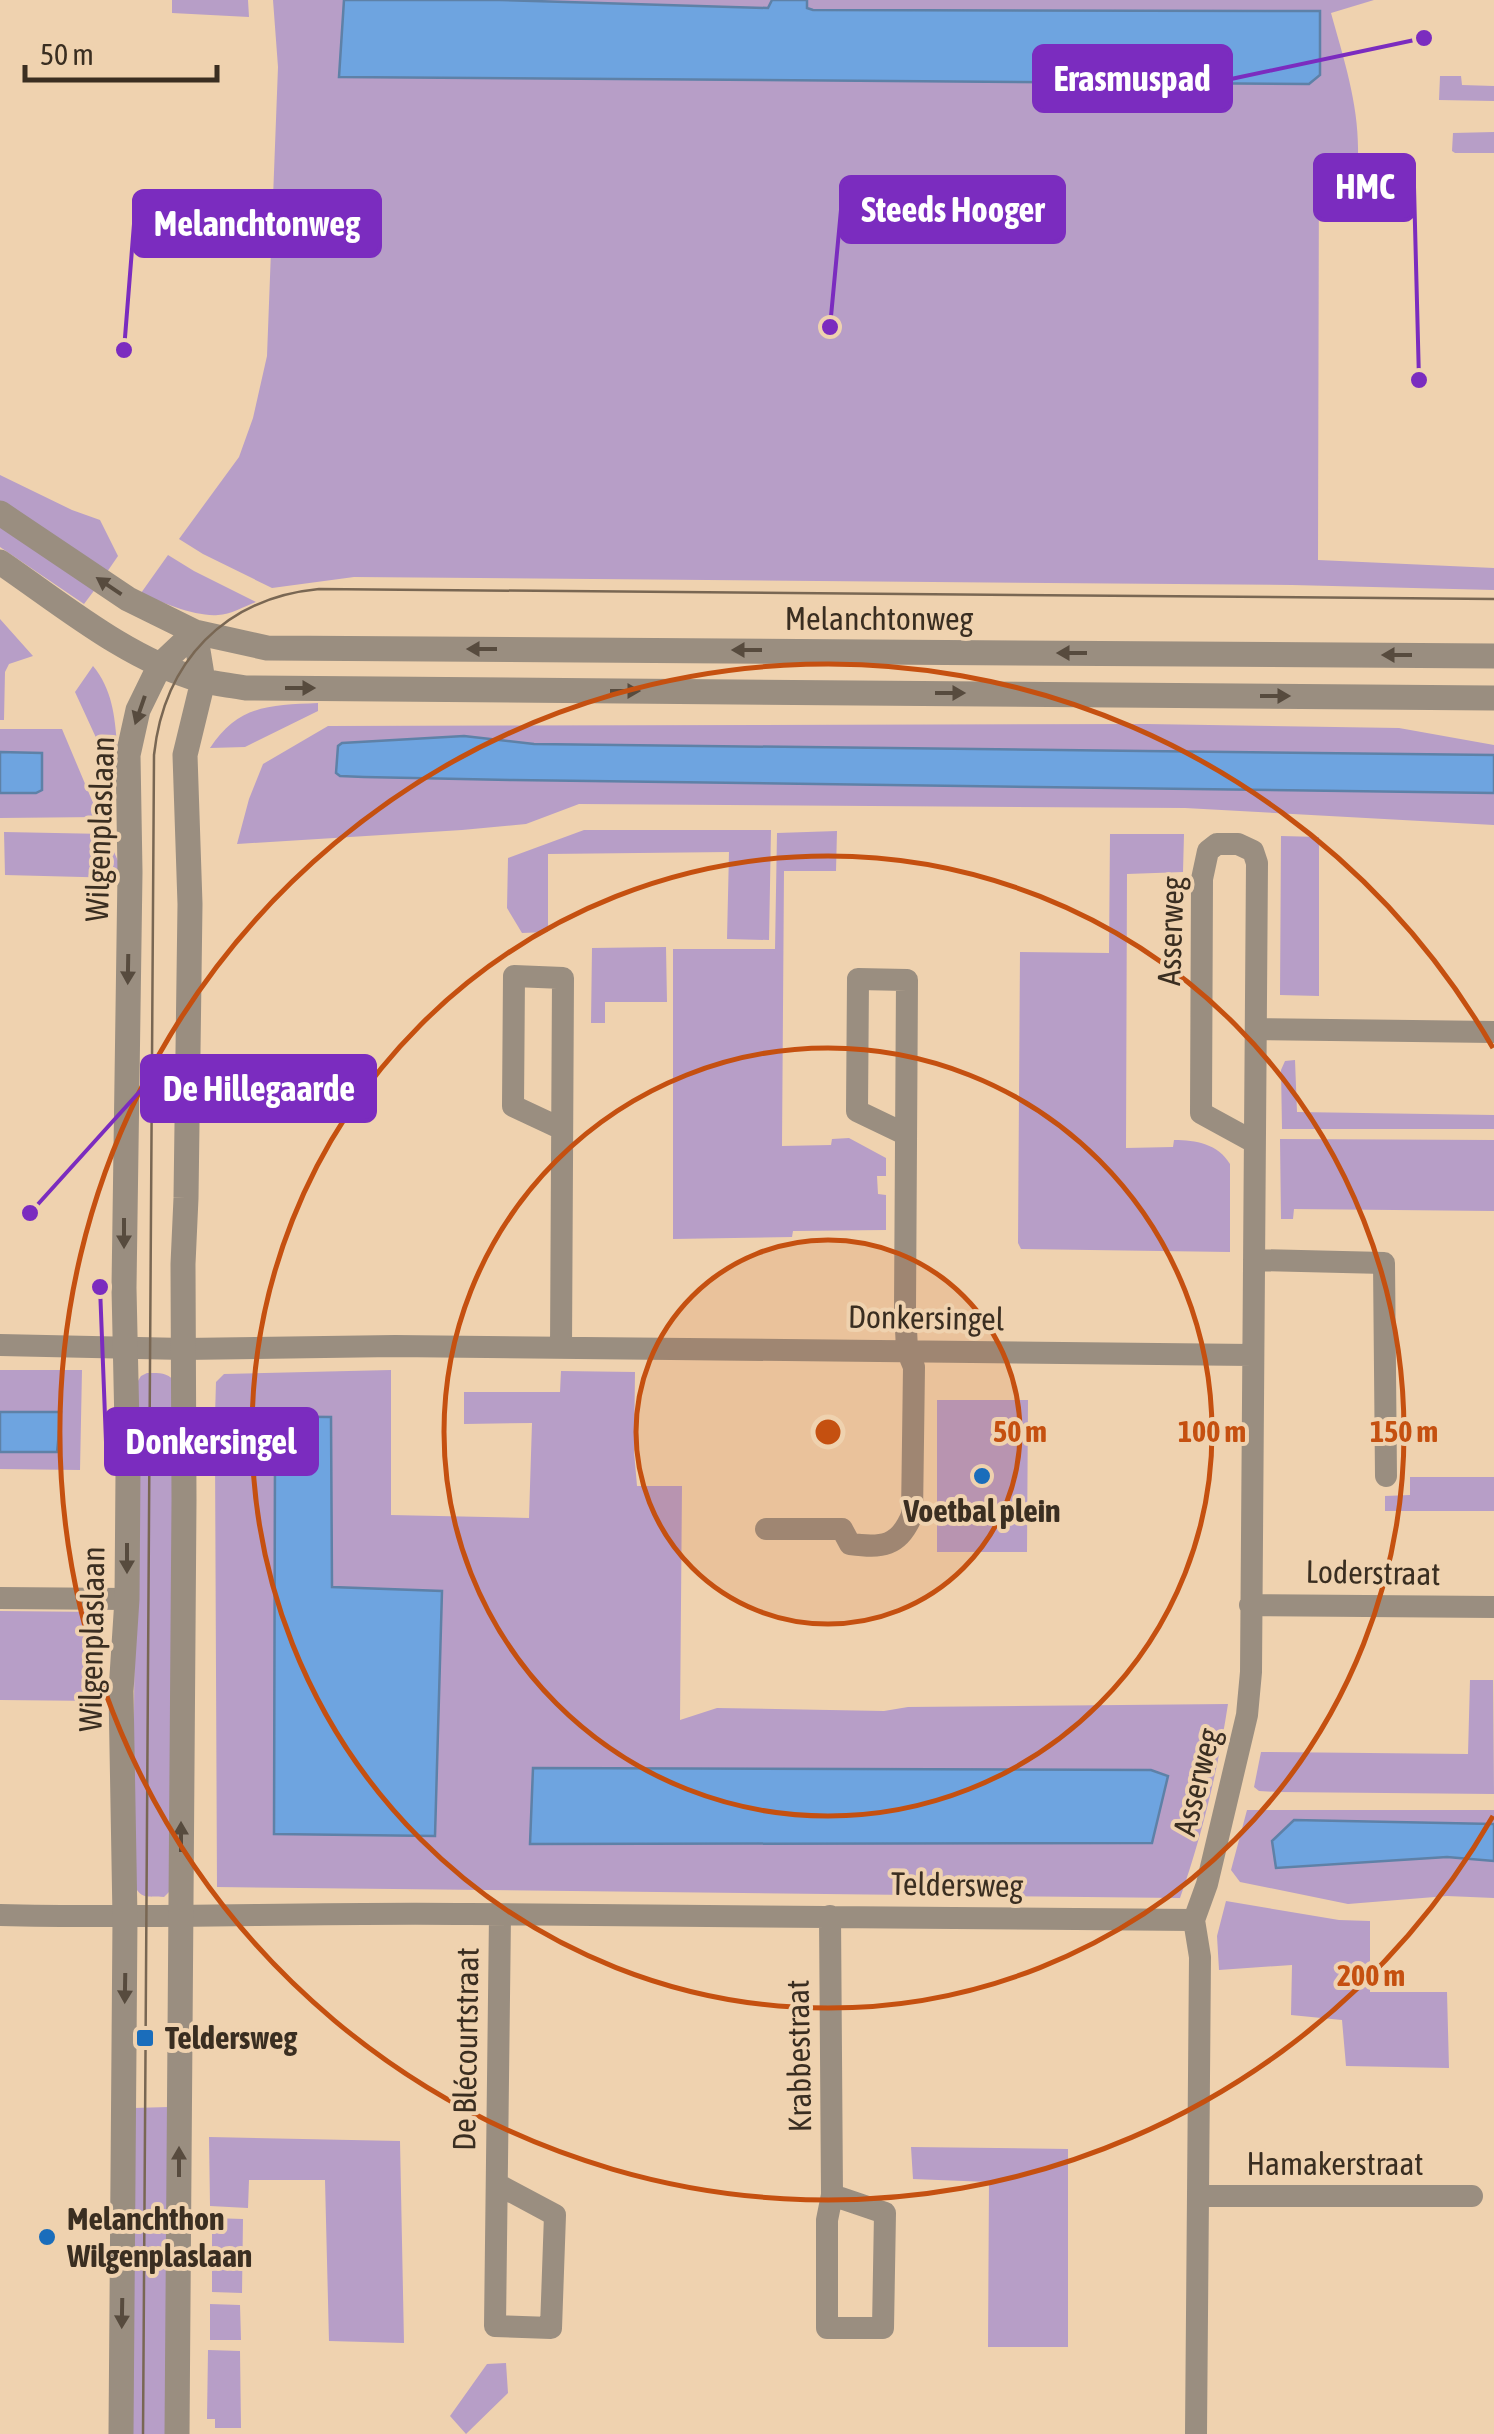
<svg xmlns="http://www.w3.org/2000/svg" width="1494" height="2434" font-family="'Asap Condensed',sans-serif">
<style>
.green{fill:#b79ec7;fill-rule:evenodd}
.water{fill:#6ea4e0;stroke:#5e81a7;stroke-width:2.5}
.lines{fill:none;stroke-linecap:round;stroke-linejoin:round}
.minor{stroke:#9a8e80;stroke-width:22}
.tertiary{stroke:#9a8e80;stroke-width:25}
.tram{stroke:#796753;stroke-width:2.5}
.oneway{fill:#574b3e}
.ring{fill:none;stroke:#c55010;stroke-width:5}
.poi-dot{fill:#1a6dbb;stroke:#efd2af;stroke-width:4}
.labels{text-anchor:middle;stroke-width:8;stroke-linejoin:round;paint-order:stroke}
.street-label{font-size:32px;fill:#3a2e21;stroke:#efd2af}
.poi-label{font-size:32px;font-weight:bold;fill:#3a2e21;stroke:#efd2af;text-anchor:start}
.centre{fill:#c55010;stroke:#efd2af;stroke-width:5}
.ring-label{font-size:30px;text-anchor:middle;font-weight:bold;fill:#c55010;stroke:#efd2af;stroke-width:8;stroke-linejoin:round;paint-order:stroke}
.leader{fill:none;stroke:#7b2cbf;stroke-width:4}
.callout-dot{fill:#7b2cbf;stroke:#efd2af;stroke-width:4}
.callout{fill:#7b2cbf;stroke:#7b2cbf;stroke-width:4}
.callout-label{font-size:35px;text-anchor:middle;font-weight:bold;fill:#fff}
</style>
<rect width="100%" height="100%" fill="#efd2af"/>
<path class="green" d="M172 0H248L249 17 172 13Z
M273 0H344L340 77 1308 84 1320 75 1321 12 1128 10H813L471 0H1374L1331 13C1344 60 1359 105 1358 154L1319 155 1318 560 1494 568V590L1292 585 354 577 272 588 203 554 179 539 239 457 253 418 267 356 278 67Z
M1440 76H1461L1462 85 1494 86V101L1439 100Z
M1494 132V153H1455L1452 151 1453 133Z
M0 475 72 510 100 520 118 556 107 572 0 501Z
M0 523 96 588 84 604 0 547Z
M168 555 194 571 256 602C245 606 230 615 218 615 196 617 160 602 141 593Z
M0 619 33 656 9 664 5 672 4 720H0Z
M93 666C112 689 115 716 117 745L98 742 75 692Z
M318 703V711L245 747 210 748C238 705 270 705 318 703Z
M1146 724 1399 728 1494 745V755L534 744 338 747 336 773 340 776 364 777 513 780 1494 793V825L1185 808 579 804 526 824 462 830 237 844 249 799 263 764 328 726Z
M0 729H62L99 817 0 818V793H35L42 790V754L0 752Z
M584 830H771L769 940 727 939 729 852 548 854V932L522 933 507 908 508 858Z
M837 831 836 871H784L782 1146 831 1145 832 1139 849 1138 886 1158V1176H877L878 1194 886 1195V1230L793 1231 792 1237 673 1239V949H775L777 833Z
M4 832 106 834 122 870 121 878 5 875Z
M1110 834H1184L1183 872 1127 874 1126 1148 1173 1147 1174 1140C1196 1140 1218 1144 1230 1164V1252L1021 1249 1018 1243 1020 952 1109 953Z
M1281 836 1319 837V996L1280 995Z
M666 947 667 1002H605V1023H591L592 948Z
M1295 1060 1297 1112 1494 1115V1129H1282L1281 1070 1285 1061Z
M1280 1139 1494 1140V1211L1294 1209 1293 1219H1281Z
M0 1370H82L80 1470 0 1469V1452L57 1451 60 1413 0 1412Z
M391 1370V1515L529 1518 532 1423 464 1424V1392H560L561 1371 635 1372 634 1451 637 1486H682L680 1720 717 1708 884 1711 908 1707 1228 1704C1218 1769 1202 1836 1180 1898L217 1887 215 1452 275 1451 274 1834 442 1592 332 1587 331 1417 215 1416 216 1382 224 1374ZM533 1768 1150 1770 1168 1775Z
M147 1373C161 1373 168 1372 177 1384L169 1892 164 1897C147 1896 140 1900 133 1882L136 1384 141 1376Z
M937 1400H1028L1027 1552H937Z
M1410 1477H1494V1511H1385V1496L1410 1495Z
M0 1611 100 1612 102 1701 0 1700Z
M1470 1680H1493L1494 1794 1278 1792 1259 1791 1254 1787 1261 1752 1468 1754Z
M1247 1810H1494V1824L1294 1820 1447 1857 1494 1861V1898L1447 1896 1348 1904 1240 1882 1231 1870Z
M1226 1901 1339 1920 1370 1921V1992H1447L1449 2068 1346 2066 1342 2020 1291 2015 1292 1965 1219 1970 1217 1936Z
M169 2107 168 2434H131L133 2108Z
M209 2137 400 2141 404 2343 329 2341 325 2180H249L248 2208 210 2206Z
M911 2147 1068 2149V2347H988L989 2182 913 2179Z
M212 2218 243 2219 242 2293 212 2292Z
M210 2304 240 2305 241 2340H210Z
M208 2350 240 2351 241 2428H215V2419H207Z
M506 2363 508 2393 466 2434 450 2416 487 2364Z"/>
<path class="water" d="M344 0H500L768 8 772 0H807V8L813 10 1320 11V75L1309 84 339 77Z
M464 736 534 744 1494 755V793L513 780 364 777 340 776 336 773 338 746 342 743Z
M0 752 42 753V790L36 793H0Z
M0 1412H61L57 1452H0Z
M215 1416 331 1417 332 1587 442 1591 435 1836 274 1834 275 1452H215Z
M533 1768 1151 1770 1168 1776 1152 1843 530 1844Z
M1294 1820 1494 1824V1861L1447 1857 1276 1868 1272 1841Z"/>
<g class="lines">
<path class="minor" d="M1256 1029 1494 1032
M560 1128 513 1106 514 976 563 978 561 1348
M1254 1260 1384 1263 1386 1476
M0 1345 184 1349 395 1346 1252 1355
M766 1529H842L850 1544C882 1548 899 1547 912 1515L914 1367 907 1350 905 1308 907 980 858 979 857 1111 905 1134
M0 1598 127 1599
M1250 1605 1494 1607
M0 1915C156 1919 312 1912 469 1914 710 1917 952 1918 1194 1920
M830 1916 832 2195 827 2220V2328H883L885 2213 832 2195
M497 2184 555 2215 551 2328 495 2326 500 1915
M1198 2196H1472
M1196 2434 1200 1957 1194 1920 1207 1884 1247 1715 1251 1672 1257 863 1253 851 1238 844H1217L1208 851 1202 879 1201 1113 1254 1142"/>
<path class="tertiary" d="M0 513 128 599 195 632 267 648 1494 656
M0 562C63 605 126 658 200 680 215 684 231 685 246 688L1494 698
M121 2434 125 1918 121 1691 127 1599 128 1473 124 1288 130 872 128 755 138 710 160 665 195 632
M177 2434 184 1500 183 1264 186 1198 190 904 185 755 203 681 195 632"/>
<path class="tram" d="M143 2434 154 755C164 661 225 598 319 589L1494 599"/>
</g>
<defs><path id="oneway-solid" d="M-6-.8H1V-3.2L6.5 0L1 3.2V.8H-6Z" transform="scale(2.5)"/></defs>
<g class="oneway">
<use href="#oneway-solid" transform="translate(109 586) rotate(-146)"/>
<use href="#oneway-solid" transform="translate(482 649) rotate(-180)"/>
<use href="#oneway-solid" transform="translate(747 650) rotate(-180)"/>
<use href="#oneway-solid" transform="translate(1072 653) rotate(-180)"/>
<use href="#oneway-solid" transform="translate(1397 655) rotate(-180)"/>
<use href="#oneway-solid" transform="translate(300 688)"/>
<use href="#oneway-solid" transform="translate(625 691)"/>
<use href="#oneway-solid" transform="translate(950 693)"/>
<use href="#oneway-solid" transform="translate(1275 696)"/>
<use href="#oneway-solid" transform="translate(140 710) rotate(109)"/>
<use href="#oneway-solid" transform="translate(128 969) rotate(91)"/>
<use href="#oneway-solid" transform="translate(124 1233) rotate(90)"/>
<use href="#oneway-solid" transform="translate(127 1558) rotate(90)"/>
<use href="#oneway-solid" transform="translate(181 1837) rotate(-90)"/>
<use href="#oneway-solid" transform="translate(125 1988) rotate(91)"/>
<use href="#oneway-solid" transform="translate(179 2162) rotate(-90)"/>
<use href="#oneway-solid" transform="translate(122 2313) rotate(91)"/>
</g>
<circle cx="828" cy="1432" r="192" fill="#c55010" fill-opacity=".12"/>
<g class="ring">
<circle cx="828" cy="1432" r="192"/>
<circle cx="828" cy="1432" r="384"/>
<circle cx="828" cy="1432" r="576"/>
<path d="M1493 1816A768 768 0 1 1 1493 1048"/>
</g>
<g class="poi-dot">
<circle cx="982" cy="1476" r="10"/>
<rect x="135" y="2028" width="20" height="20" rx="5"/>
<circle cx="47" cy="2237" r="10"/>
</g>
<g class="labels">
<g class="street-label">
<text x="879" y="630">Melanchtonweg</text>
<text transform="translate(100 829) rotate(-88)" y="11">Wilgenplaslaan</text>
<text transform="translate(1171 931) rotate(-88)" y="11">Asserweg</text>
<text transform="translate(926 1318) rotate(1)" y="11">Donkersingel</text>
<text transform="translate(1373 1573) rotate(1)" y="11">Loderstraat</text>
<text transform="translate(92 1639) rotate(-89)" y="11">Wilgenplaslaan</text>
<text transform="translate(1197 1782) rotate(-76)" y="11">Asserweg</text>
<text transform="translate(957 1885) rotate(1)" y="11">Teldersweg</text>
<text transform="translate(466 2049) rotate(-89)" y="11">De Blécourtstraat</text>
<text transform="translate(799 2056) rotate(-91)" y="11">Krabbestraat</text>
<text x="1335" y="2175">Hamakerstraat</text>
</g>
<g class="poi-label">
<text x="982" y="1522" text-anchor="middle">Voetbal plein</text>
<text x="165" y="2049">Teldersweg</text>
<text x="67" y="2230">Melanchthon<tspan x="67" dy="37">Wilgenplaslaan</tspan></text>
</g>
</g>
<circle cx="828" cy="1432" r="15" class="centre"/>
<g class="ring-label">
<text x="1020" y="1442">50 m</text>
<text x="1212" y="1442">100 m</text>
<text x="1404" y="1442">150 m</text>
<text x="1371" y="1986">200 m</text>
</g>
<path class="leader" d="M1424 38L1231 79M1419 380L1414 187M830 327L841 210M124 350L134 224M30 1213L142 1089M100 1287L106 1442"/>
<g class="callout-dot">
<circle cx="1424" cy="38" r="10"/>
<circle cx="1419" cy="380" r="10"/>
<circle cx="830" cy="327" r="10"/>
<circle cx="124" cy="350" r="10"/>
<circle cx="30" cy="1213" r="10"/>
<circle cx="100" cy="1287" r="10"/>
</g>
<g class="callout">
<rect x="1034" y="46" width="197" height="65" rx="10"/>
<rect x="1315" y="155" width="99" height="65" rx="10"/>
<rect x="841" y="177" width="223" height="65" rx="10"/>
<rect x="134" y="191" width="246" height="65" rx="10"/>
<rect x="142" y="1056" width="233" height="65" rx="10"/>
<rect x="106" y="1409" width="211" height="65" rx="10"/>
</g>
<g class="callout-label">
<text x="1132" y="91">Erasmuspad</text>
<text x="1365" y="199">HMC</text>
<text x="953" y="222">Steeds Hooger</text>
<text x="257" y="236">Melanchtonweg</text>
<text x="259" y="1101">De Hillegaarde</text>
<text x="211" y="1454">Donkersingel</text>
</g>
<path d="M25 65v15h192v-15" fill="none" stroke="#3a2e21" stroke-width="5"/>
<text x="40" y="65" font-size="30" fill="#3a2e21" stroke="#efd2af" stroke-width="8" paint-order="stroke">50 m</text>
</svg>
